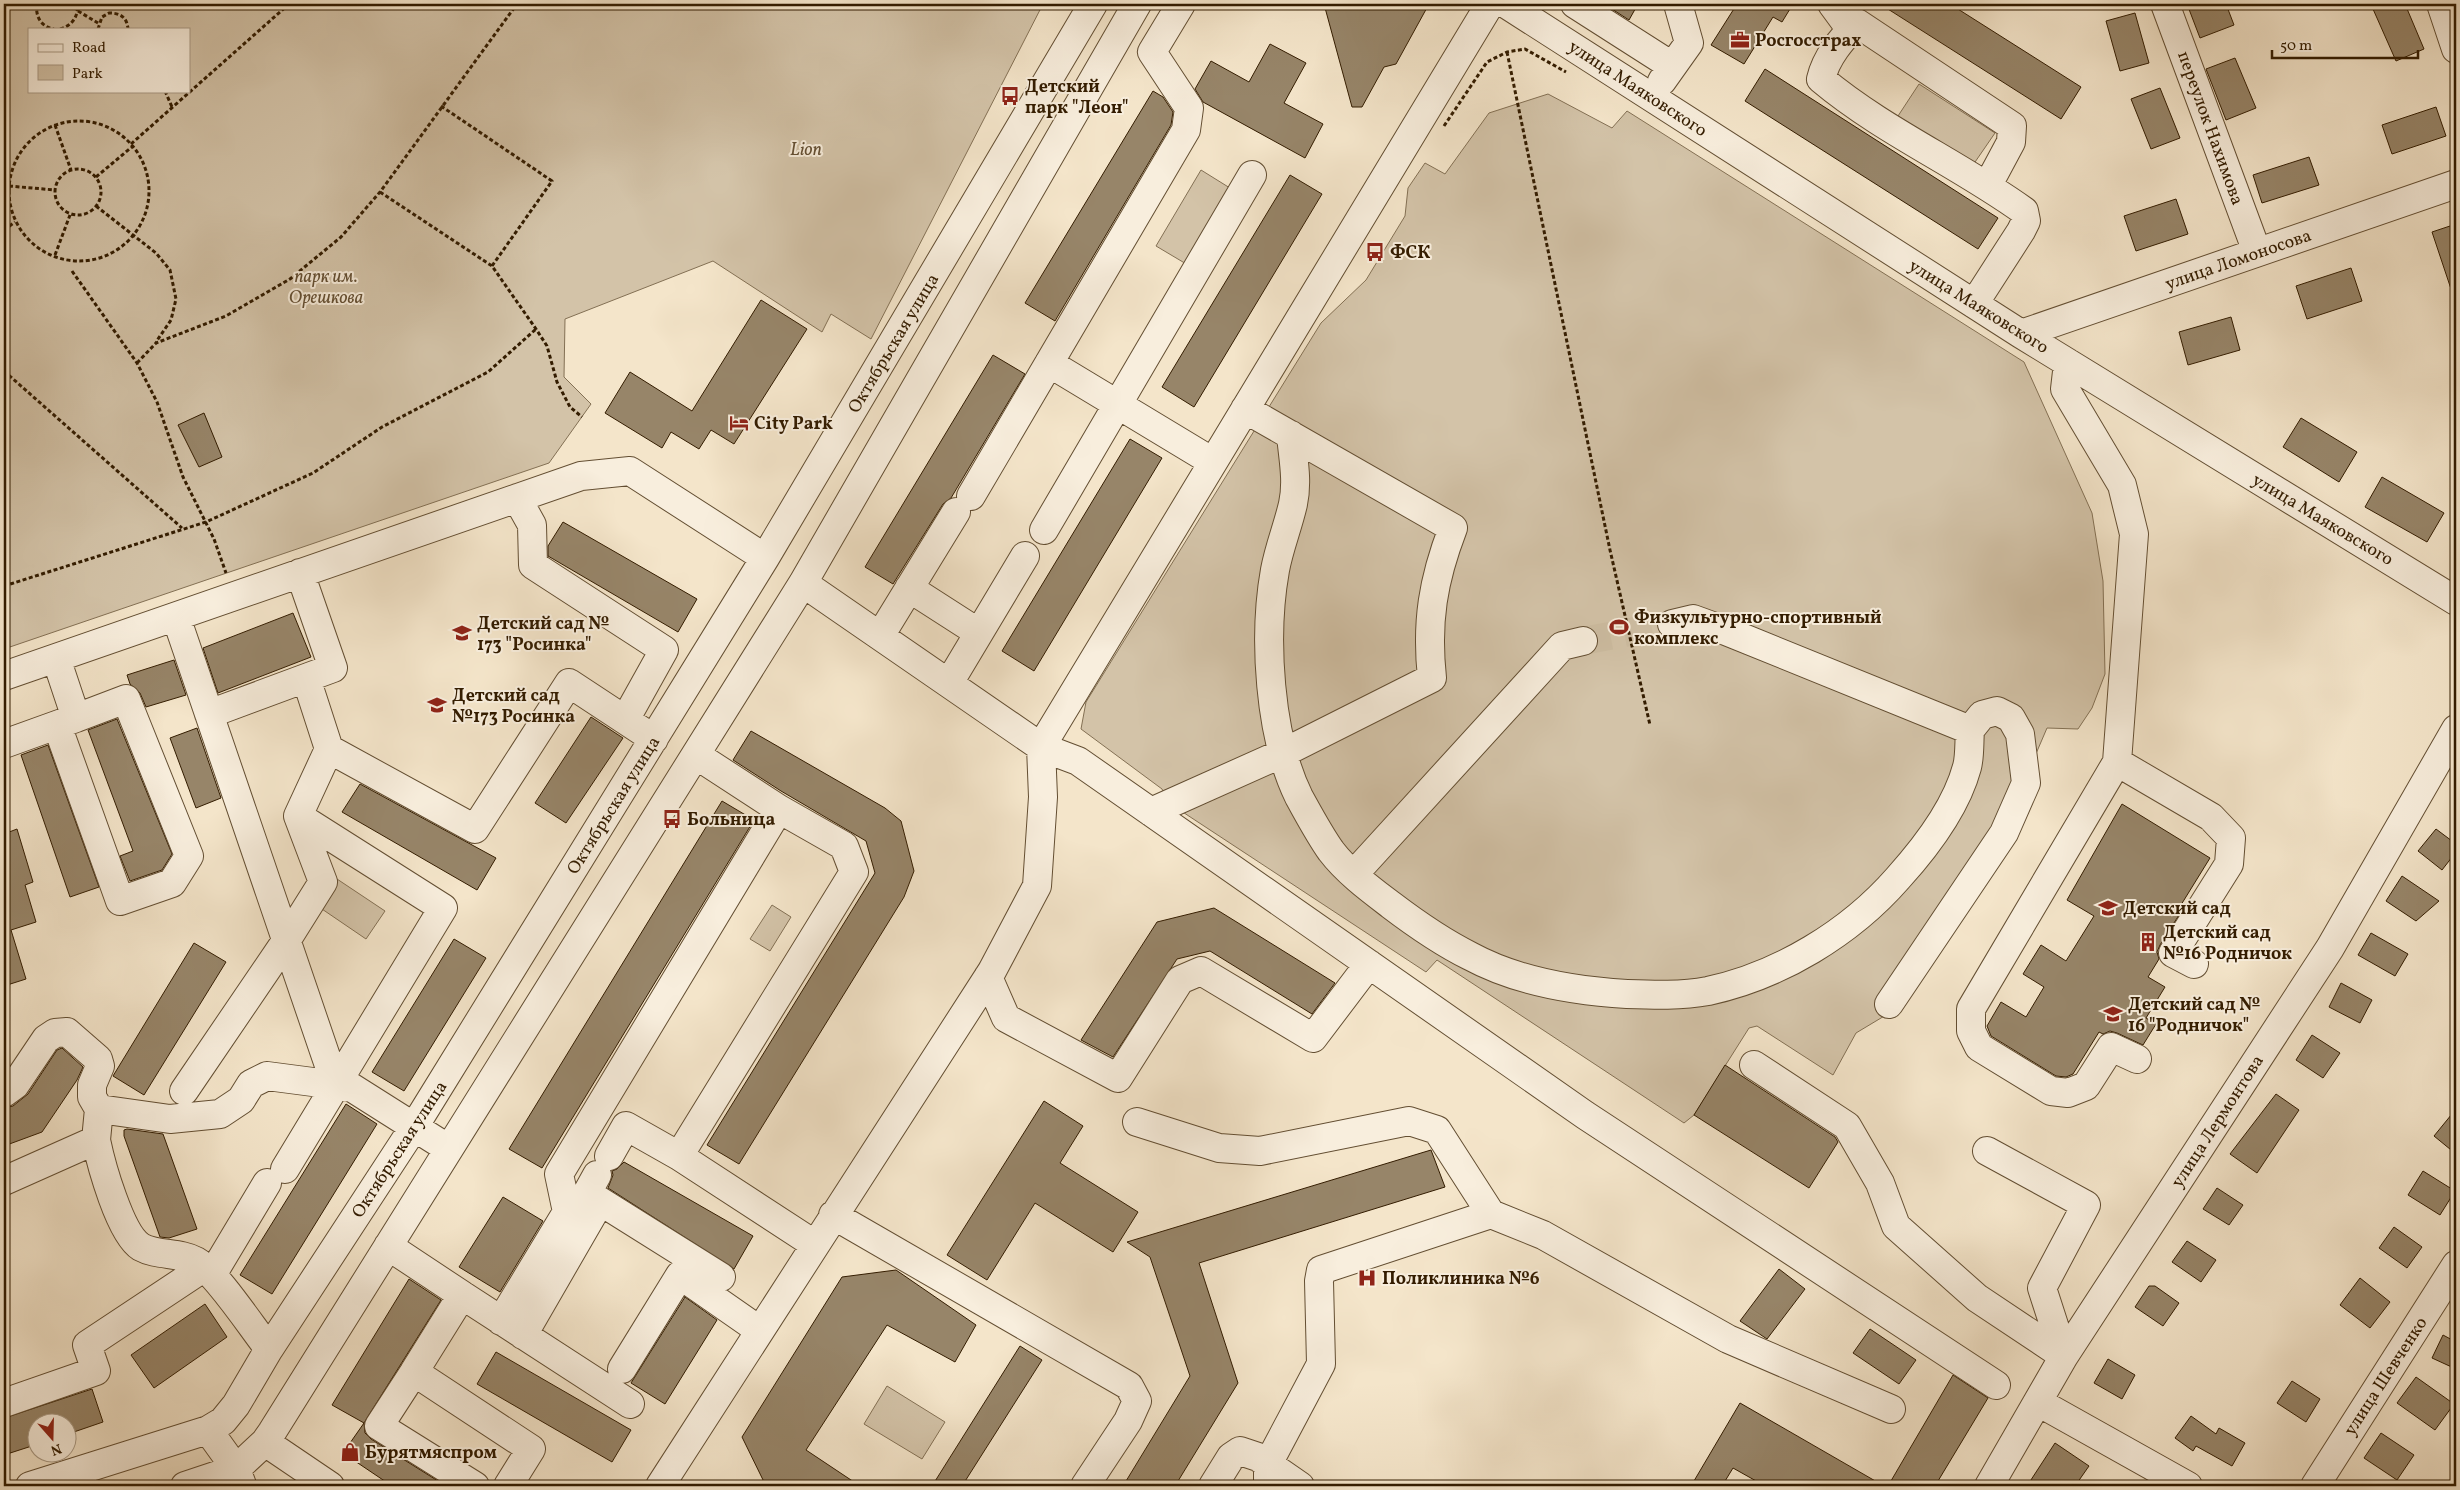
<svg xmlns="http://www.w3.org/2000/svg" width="2460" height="1490" font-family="Vollkorn,serif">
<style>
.green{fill:#d3c3a8;stroke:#837054;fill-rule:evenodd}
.building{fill:#978569;stroke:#331c00}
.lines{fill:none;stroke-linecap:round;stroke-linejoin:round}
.minor-tunnel{stroke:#cdbda2;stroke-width:28;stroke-dasharray:28 14;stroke-linecap:butt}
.minor-casing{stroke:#634e32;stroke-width:30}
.path{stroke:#331c00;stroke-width:3;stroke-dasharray:4 2.5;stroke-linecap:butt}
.minor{stroke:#f8eedd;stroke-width:28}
.labels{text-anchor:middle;stroke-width:4;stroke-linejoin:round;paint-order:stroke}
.poi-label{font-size:18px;font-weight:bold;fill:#331c00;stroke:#f8eedd;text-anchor:start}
.street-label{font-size:18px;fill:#331c00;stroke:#f8eedd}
.park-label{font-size:18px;font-style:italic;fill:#634e32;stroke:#f8eedd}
</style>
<rect width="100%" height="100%" fill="#f4e5ca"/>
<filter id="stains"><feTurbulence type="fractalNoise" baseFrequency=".004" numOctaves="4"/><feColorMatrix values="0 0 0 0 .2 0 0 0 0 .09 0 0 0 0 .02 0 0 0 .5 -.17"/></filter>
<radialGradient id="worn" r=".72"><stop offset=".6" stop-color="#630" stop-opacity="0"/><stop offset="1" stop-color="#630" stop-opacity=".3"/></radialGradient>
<path class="green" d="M4 4H1043L871 339 831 314 822 332 713 261 565 319 564 377 591 404 549 463 4 649ZM29 29H189V91H29Z
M1919 84 1995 133 1973 165 1898 116Z
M1548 94 1612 128 1627 111 2024 362 2092 513 2103 581 2105 674 2092 708 2078 729 2047 728 2035 756 1886 1015 1856 1033 1833 1075 1757 1026 1749 1028 1694 1115 1684 1123 1437 960 1426 972 1169 803 1162 789 1081 729 1086 702 1321 323 1366 280 1405 216 1408 188 1425 163 1445 174 1489 113Z
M1201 170 1238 193 1193 268 1156 246Z
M337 879 385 911 366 939 319 907Z
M772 905 791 917 770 951 750 939Z
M887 1386 945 1422 922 1459 864 1424Z"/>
<path class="building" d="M1324 4H1429L1396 64 1384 67 1362 107H1352Z
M1604 4H1638L1629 20Z
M1737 4H1793L1782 22 1773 17 1744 64 1711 45Z
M1880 4H1950L2081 87 2061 119Z
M2187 4H2226L2234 25 2200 38Z
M2386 4H2405L2424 49 2396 61 2373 9Z
M2135 13 2149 63 2120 71 2106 21Z
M1270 44 1306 63 1284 103 1323 124 1305 158 1203 102 1195 89 1211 61 1249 82Z
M2235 58 2256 108 2226 120 2206 69Z
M1765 69 1998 218 1978 249 1745 101Z
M2160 88 2180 138 2151 149 2131 99Z
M1153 91 1163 97 1173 112 1171 125 1055 321 1025 303Z
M2436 107 2446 136 2392 154 2382 125Z
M2309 157 2319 185 2262 203 2253 175Z
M1290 175 1322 194 1194 407 1162 387Z
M2176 199 2188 234 2136 251 2124 216Z
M2456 224V294L2453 295 2432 232Z
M2351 268 2362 301 2307 319 2296 286Z
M761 300 807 329 734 444 711 430 699 449 671 432 662 448 605 413 630 372 692 411Z
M2231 317 2240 350 2188 365 2179 332Z
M993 355 1025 374 951 498 943 504 893 584 865 567Z
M204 413 222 457 199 467 178 425Z
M2301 418 2357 452 2339 482 2283 447Z
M1130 439 1162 458 1034 671 1002 651Z
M2382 477 2444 513 2427 542 2365 507Z
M563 522 697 599 678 632 548 556V546Z
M293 613 311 657 218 693 203 648Z
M174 660 186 695 146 707 140 693 130 684 127 675Z
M591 717 623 738 566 823 535 803Z
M117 719 172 854 162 870 130 881 120 856 133 851 88 730Z
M197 728 221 798 196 808 170 738Z
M751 731 885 808 901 821 914 871 904 897 739 1164 707 1145 875 873 866 841 781 791 733 760Z
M48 745 99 887 70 897 21 755Z
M360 784 496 858 477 890 342 812Z
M722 801 754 820 542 1168 509 1149Z
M2122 804 2210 858 2176 913 2179 915 2160 945 2157 952 2159 959 2148 977 2165 987 2146 1018 2156 1024 2143 1045 2117 1033 2110 1031 2103 1034 2099 1032 2073 1074 2066 1077 2056 1076 1991 1036 1987 1026 2001 1002 2026 1017 2044 987 2023 974 2041 945 2066 961 2094 916 2067 900Z
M17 829 33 882 25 885 36 922 11 930 26 979 4 986V834Z
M2436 829 2456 844V852L2442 870 2418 851Z
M2402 876 2439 901 2416 921 2386 901Z
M1214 908 1335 983 1312 1014 1210 951 1177 959 1113 1057 1081 1040 1157 922Z
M2371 933 2408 954 2395 976 2358 955Z
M454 939 486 958 404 1091 372 1072Z
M194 943 226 962 144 1095 113 1076Z
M2341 983 2372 1000 2360 1023 2329 1007Z
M2312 1035 2340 1053 2323 1078 2296 1060Z
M62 1048 83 1067 77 1080 42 1132 4 1146V1108L13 1106 28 1094 57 1050Z
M1725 1065 1835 1137 1838 1142 1809 1188 1694 1115Z
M2276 1094 2299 1110 2257 1173 2230 1154Z
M1044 1101 1083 1126 1060 1163 1138 1212 1113 1252 1035 1203 987 1280 947 1255Z
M346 1104 377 1124 272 1294 240 1275Z
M2456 1109V1154L2434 1136Z
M127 1129 163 1134 197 1229 169 1238 160 1237 124 1136V1130Z
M1431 1150 1445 1187 1199 1263 1238 1383 1175 1486H1123L1190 1376 1150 1257 1127 1242Z
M624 1162 753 1236 734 1269 608 1188 613 1175 612 1171 617 1169Z
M2423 1171 2455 1191 2440 1215 2408 1195Z
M2217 1188 2243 1205 2229 1225 2203 1209Z
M503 1197 543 1221 500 1292 459 1267Z
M2394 1227 2422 1247 2407 1268 2379 1248Z
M2187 1241 2216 1260 2201 1282 2172 1262Z
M1779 1269 1805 1289 1767 1339 1740 1321Z
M896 1270 976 1325 955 1362 887 1325 806 1450 860 1486H766L742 1437 842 1277Z
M2360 1278 2390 1302 2370 1328 2340 1305Z
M409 1279 441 1300 364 1423 332 1405Z
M2149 1286H2155L2179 1303 2163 1326 2135 1307Z
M685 1297 717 1320 665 1404 631 1383Z
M205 1304 227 1337 154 1388 131 1355Z
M1870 1329 1916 1360 1899 1384 1853 1353Z
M2443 1335 2456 1342V1369L2432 1358Z
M1020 1346 1042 1360 962 1486H932Z
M496 1352 631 1430 612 1462 477 1384Z
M2108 1359 2135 1375 2122 1399 2094 1383Z
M1953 1375 1988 1398 1935 1486H1888Z
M2416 1377 2454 1404 2435 1430 2397 1403Z
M2292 1381 2320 1399 2306 1422 2277 1403Z
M92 1389 103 1422 68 1434V1422H38V1444L4 1455V1418Z
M1740 1403 1884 1486H1765L1733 1468 1722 1486H1691Z
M2191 1416 2216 1434 2219 1428 2245 1443 2232 1466 2196 1446 2193 1451 2175 1438Z
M364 1423 365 1433 371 1439 446 1486H392L343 1453Z
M2381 1433 2414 1455 2397 1480 2364 1458Z
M2055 1443 2089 1466 2075 1486H2027Z"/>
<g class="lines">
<path class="minor-tunnel" d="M1583 641 1672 624"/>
<g class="minor-casing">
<path id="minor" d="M1506 4 2021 334 2456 601
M1575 4 1672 66
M1832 4 1851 30
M2165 4 2257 252
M2441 4 2456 49
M1662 81 1689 43 1678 4
M1974 304 2021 231 2026 221 2024 211C1959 164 1883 131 1821 79 1826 57 1842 39 1857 23L2012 126 2011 142 1988 185
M2021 334 2456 184
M1049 363 1213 462
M2068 363 2065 389 2122 485 2134 534 2117 762 1971 1009V1031L1979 1047 2051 1091 2068 1093 2086 1086 2111 1047 2137 1059
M1291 435C1293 458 1298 481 1293 504 1288 526 1279 548 1275 570 1263 637 1269 736 1299 797 1309 815 1319 834 1331 851 1347 872 1370 889 1391 905 1416 924 1442 942 1470 956 1516 981 1575 991 1627 994 1654 995 1681 996 1708 991 1779 976 1850 933 1898 878 1926 847 1956 808 1967 767 1970 756 1969 742 1970 730L1726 631 1693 619 1672 624
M971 496 1186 130 1189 108 1152 52 1181 4
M517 498 532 525 533 565 664 650 625 720
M1044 530 1252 175
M803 583 1041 747 1078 761 1585 1115 1996 1385
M909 588 979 633
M176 617 336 1086
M880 636 956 512
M4 676 581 476 630 471 765 558
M949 683 1025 556
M209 714 333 668 300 573
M57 725 120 901 172 883 189 856 126 699 76 718
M4 744 76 718 56 658
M329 749 475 829 569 683 654 739
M2117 762 2211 817 2231 838 2229 864 2173 953 2194 964
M779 809 844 846 854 872 679 1156 814 1244
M1151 812 1283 753 1432 678C1426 622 1433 580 1453 528L1245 409
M1354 874 1562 646 1583 641
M988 977 1006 1018 1118 1078 1180 980 1201 971 1313 1038 1369 964
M1889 1004 2004 833 2026 783 2020 734 2011 718 1997 711 1982 715 1970 730
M1754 1065 1847 1126 1880 1183 1896 1226 1977 1298 2064 1356
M184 1091 286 941 323 882 298 816 329 749 306 678
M4 1093 15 1085 46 1039 55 1033 67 1032 98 1059 100 1066 92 1085V1097L99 1109
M1137 1122 1219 1148 1260 1151 1409 1121 1437 1130 1491 1214 1321 1270 1319 1281 1321 1364 1268 1464V1486
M96 1140C101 1164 120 1234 141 1247 157 1256 180 1252 196 1261 216 1272 253 1329 269 1349
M1987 1151 2086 1205 2042 1288 2064 1356
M609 1156 626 1126 679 1156
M285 1169 443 908 298 816
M4 1181 96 1140 99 1109 170 1119 220 1114 241 1100 251 1084 267 1076 351 1087 449 1149
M587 1193 721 1277
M1491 1214 1543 1235 1728 1339 1891 1409
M833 1215 1129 1386 1137 1401 1128 1421 1085 1486
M388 1246 462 1295 414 1372 531 1449 508 1486
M212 1275 267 1183
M462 1295 630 1404
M501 1321 567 1212 559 1174 779 809 696 755
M523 1335 594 1212 587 1193 597 1175
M622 1369 680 1275 759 1330
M414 1372 379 1426 475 1486
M2038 1402 2188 1486
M4 1403 96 1371 87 1345 203 1268
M208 1430 236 1469 242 1485
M265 1442 330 1486
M30 1486 208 1430 223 1421 236 1405 269 1349 414 1127 765 558 1093 4
M185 1486 236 1469 265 1442 272 1432 803 583 1137 4
M660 1486 992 971 1037 886 1043 797 1041 747 1490 4
M1213 1486 1231 1457 1240 1451 1258 1457 1300 1486
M1989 1486 2064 1356 2330 948 2456 729
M2315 1486 2456 1265"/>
</g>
<path class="path" d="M37 4C35 16 41 27 54 29
M78 11 98 23
M60 29C72 26 79 16 77 4
M98 29 102 17 109 13C120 13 127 17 128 29
M1507 52 1610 550 1650 725
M165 91 172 107
M441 106 552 181 492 266
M9 191a70 70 0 1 1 140 0a70 70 0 1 1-140 0Z
M55 125 71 170
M1444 126 1487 62 1507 52 1525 49 1566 72
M131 144 289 4
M55 192a23 23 0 1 1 46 0a23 23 0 1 1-46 0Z
M96 177 133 146
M4 183 9 184
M9 186 55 190
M380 192 492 266 536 329 547 346 557 382 570 407 582 417
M96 206 156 253 170 270 176 299 171 320 156 342
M4 230 15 222
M55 255 70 215
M72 271 137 363 157 402 183 477 214 539 226 573
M137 363 156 343 226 316 290 279 341 237 380 192 517 4
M4 371 182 528
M4 586 206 522 313 473 382 427 488 372 536 329"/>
<use href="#minor" class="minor"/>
</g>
<defs>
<g id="office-bare" transform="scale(1.5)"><path d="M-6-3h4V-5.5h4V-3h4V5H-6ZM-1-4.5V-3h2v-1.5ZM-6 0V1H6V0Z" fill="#8f2418" stroke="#f8eedd" stroke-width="2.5" paint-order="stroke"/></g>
<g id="bus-bare" transform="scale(1.5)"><path d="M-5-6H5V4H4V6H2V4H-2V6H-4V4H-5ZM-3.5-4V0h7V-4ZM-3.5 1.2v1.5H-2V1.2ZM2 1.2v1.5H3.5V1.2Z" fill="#8f2418" stroke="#f8eedd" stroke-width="2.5" paint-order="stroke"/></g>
<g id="hotel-bare" transform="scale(1.5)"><path d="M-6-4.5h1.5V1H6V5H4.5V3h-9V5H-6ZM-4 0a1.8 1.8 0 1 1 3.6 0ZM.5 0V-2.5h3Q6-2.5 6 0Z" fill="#8f2418" stroke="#f8eedd" stroke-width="2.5" paint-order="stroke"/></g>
<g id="stadium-bare" transform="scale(1.5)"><path d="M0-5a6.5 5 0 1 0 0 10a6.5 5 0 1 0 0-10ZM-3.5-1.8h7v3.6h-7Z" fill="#8f2418" stroke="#f8eedd" stroke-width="2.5" paint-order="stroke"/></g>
<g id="school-bare" transform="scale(1.5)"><path d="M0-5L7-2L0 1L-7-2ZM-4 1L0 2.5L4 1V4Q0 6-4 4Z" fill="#8f2418" stroke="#f8eedd" stroke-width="2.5" paint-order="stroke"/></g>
<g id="building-bare" transform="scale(1.5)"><path d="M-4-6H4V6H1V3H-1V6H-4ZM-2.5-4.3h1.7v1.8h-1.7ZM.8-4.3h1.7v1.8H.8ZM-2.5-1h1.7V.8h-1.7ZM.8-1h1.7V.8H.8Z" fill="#8f2418" stroke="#f8eedd" stroke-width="2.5" paint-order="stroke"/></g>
<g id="hospital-bare" transform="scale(1.5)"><path d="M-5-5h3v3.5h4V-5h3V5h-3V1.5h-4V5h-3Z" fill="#8f2418" stroke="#f8eedd" stroke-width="2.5" paint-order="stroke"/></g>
<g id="shop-bare" transform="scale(1.5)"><path d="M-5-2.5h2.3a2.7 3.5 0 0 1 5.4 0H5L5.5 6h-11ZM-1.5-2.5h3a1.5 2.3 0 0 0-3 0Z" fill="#8f2418" stroke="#f8eedd" stroke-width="2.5" paint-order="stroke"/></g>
</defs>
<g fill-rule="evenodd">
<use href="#office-bare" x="1740" y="40"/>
<use href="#bus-bare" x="1010" y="96"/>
<use href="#bus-bare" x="1375" y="252"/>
<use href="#hotel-bare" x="739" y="423"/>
<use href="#stadium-bare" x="1619" y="627"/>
<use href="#school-bare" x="462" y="633"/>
<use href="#school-bare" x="437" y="705"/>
<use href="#bus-bare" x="672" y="819"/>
<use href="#school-bare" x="2108" y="908"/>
<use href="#building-bare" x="2148" y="942"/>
<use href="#school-bare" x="2113" y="1014"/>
<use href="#hospital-bare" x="1367" y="1278"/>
<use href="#shop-bare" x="350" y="1452"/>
</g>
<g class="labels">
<g class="poi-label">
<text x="1755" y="46">Росгосстрах</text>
<text x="1025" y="92">Детский<tspan x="1025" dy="21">парк "Леон"</tspan></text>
<text x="1390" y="258">ФСК</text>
<text x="754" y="429">City Park</text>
<text x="1634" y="623">Физкультурно-спортивный<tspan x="1634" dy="21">комплекс</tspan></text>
<text x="477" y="629">Детский сад №<tspan x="477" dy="21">173 "Росинка"</tspan></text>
<text x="452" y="701">Детский сад<tspan x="452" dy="21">№173 Росинка</tspan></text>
<text x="687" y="825">Больница</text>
<text x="2123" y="914">Детский сад</text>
<text x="2163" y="938">Детский сад<tspan x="2163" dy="21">№16 Родничок</tspan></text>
<text x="2128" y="1010">Детский сад №<tspan x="2128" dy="21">16 "Родничок"</tspan></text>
<text x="1382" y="1284">Поликлиника №6</text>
<text x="365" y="1458">Бурятмяспром</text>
</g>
<g class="street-label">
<text transform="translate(1638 88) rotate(33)" y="6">улица Маяковского</text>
<text transform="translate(2211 128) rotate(70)" y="6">переулок Нахимова</text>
<text transform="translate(2238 259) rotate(-19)" y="6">улица Ломоносова</text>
<text transform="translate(1979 306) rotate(32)" y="6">улица Маяковского</text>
<text transform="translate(893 343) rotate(-59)" y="6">Октябрьская улица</text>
<text transform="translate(2323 519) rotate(31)" y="6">улица Маяковского</text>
<text transform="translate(613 805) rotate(-58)" y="6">Октябрьская улица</text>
<text transform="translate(2217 1121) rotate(-57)" y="6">улица Лермонтова</text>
<text transform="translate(399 1149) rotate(-57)" y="6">Октябрьская улица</text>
<text transform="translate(2385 1376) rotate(-57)" y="6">улица Шевченко</text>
</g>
<g class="park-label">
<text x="806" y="155">Lion</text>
<text x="326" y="282">парк им.<tspan x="326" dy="21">Орешкова</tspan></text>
</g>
</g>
<rect width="2460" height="1490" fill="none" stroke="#f4e5ca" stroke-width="20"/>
<rect x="5" y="5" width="2450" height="1480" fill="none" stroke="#331c00" stroke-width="2.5"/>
<rect x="10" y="10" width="2440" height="1470" fill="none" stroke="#331c00"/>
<rect x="28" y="28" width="162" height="65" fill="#f8eedd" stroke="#a99a85"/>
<rect x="38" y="44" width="25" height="8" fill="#f8eedd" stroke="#a99a85"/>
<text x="72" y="52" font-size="15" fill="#331c00">Road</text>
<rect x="38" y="65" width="25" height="15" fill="#d3c3a8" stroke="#a99a85"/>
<text x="72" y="78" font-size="15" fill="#331c00">Park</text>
<g transform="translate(52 1438) rotate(160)"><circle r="24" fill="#f8eedd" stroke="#a99a85"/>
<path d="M0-4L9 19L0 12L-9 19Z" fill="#8f2418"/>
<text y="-8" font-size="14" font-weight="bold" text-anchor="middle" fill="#331c00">N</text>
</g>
<path d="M2272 50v8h146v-8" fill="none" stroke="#331c00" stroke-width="2.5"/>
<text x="2280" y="50" font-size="15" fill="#331c00" stroke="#f8eedd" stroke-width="4" paint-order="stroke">50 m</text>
<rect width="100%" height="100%" filter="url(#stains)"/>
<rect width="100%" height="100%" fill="url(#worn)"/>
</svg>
